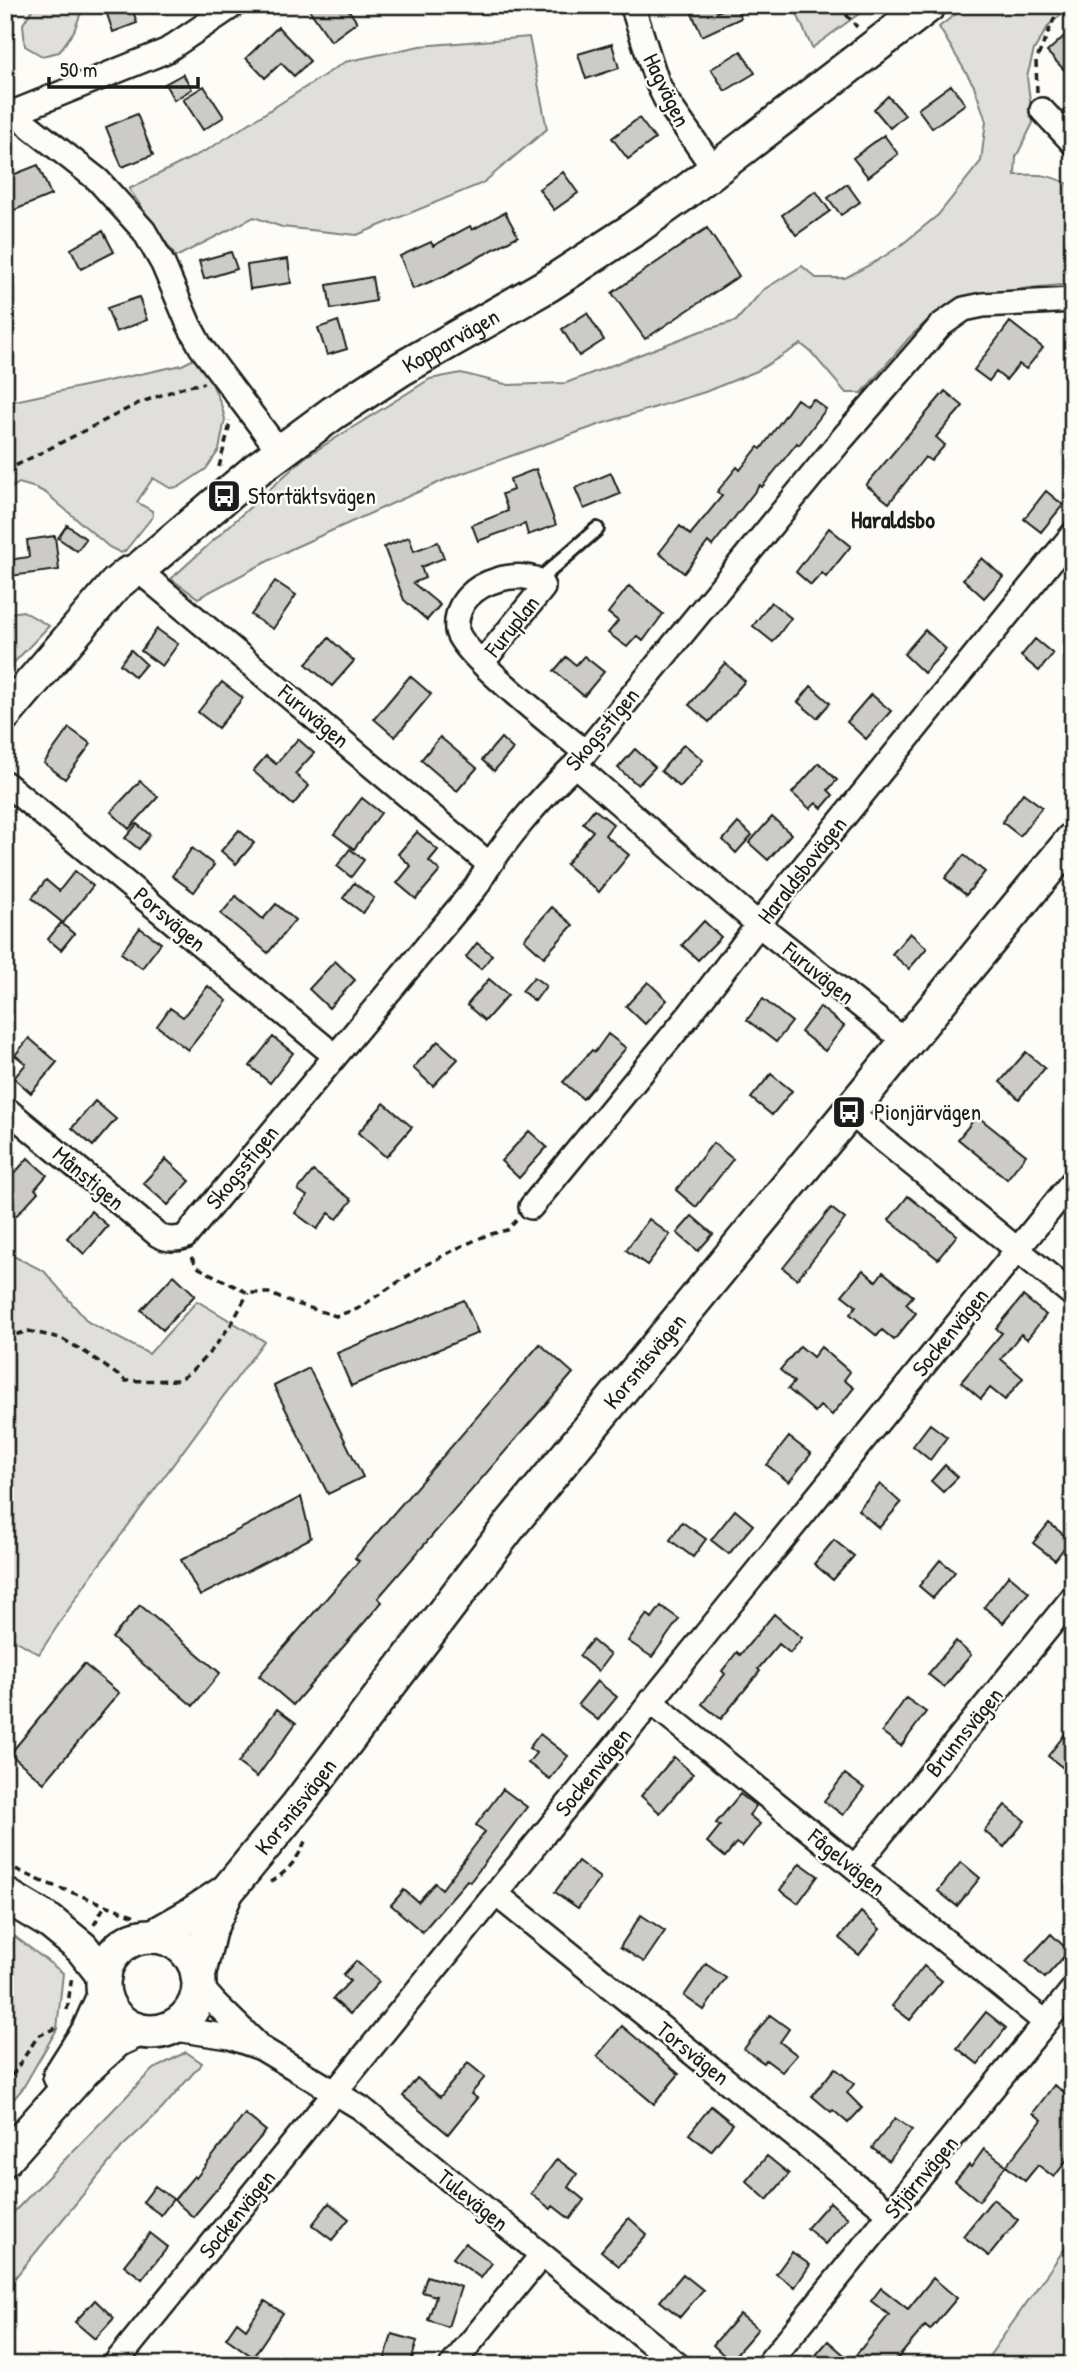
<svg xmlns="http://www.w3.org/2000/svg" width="1078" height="2370" font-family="'Patrick Hand',sans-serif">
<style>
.green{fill:#e0dfdb;stroke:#7e7e7c;stroke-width:2}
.building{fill:#cccbc8;stroke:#1c1c1c;stroke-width:2}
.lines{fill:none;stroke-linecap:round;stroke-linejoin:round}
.lane-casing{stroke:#1c1c1c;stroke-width:18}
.street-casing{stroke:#1c1c1c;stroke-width:28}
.secondary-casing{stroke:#1c1c1c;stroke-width:38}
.path{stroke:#1c1c1c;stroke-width:3.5;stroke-dasharray:7 5;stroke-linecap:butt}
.lane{stroke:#fdfcf7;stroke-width:12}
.street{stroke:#fdfcf7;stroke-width:23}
.secondary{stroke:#fdfcf7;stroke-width:33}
.labels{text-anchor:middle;stroke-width:5;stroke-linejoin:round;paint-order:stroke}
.street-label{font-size:23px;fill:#1c1c1c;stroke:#fdfcf7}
.poi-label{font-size:23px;fill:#1c1c1c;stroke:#fdfcf7;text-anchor:start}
.neighbourhood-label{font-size:24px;font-weight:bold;fill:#1c1c1c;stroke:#fdfcf7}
</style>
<rect width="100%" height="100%" fill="#fdfcf7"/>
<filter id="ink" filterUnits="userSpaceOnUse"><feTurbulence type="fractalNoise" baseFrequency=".0143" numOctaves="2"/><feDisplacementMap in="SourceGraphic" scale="14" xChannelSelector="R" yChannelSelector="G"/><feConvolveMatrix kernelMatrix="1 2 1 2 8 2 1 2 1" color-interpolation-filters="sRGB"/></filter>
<g filter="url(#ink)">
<path class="green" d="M35 5H84L74 31 59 52 42 56 25 46 23 24Z
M793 5H871L812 48Z
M967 5H1073L1049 25 1034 50 1027 77 1033 123 1016 157 1015 175C1041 174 1048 174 1073 186V284L1029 288 962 298 930 318 908 339 862 393H846L811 352 801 344 757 371 705 392 604 423 449 478 291 549 198 598 171 579 304 458 430 379 461 373 509 385 566 383 701 331 736 321 763 290 802 266 816 278H845L877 261 900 246 938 215 981 161 986 121 974 86 939 27Z
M529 37 547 129 483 183 357 235 282 227 254 217 176 257 129 189 209 149 345 62 420 46Z
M200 356 221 404 225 419 219 450 206 469 179 487 170 488 153 478 137 502 152 511 153 516 125 551 121 553 109 547 46 493 36 488 19 483 5 492V403L182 365Z
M23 611 49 626 5 672V614Z
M5 1252 44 1271 88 1322 149 1354 197 1301 264 1341 88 1580 39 1654 5 1634Z
M5 1929 63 1973 57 2029 23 2088 5 2110Z
M186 2052 202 2063 162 2109 122 2147 5 2290V2221L152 2070Z
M1073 2237V2365H946L951 2359 985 2362Z"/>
<path class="building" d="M104 5H131L137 23 113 32Z
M306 5H345L357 22 331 41Z
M688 5H714L717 12 735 5 741 18 702 36Z
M278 27 310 61 294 76 281 63 265 78 246 58Z
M1073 28V79L1047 52Z
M612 44 619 68 586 79 578 54Z
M741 51 755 73 725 91 711 69Z
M183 74 192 89 174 100 165 84Z
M951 85 965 104 932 128 918 109Z
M204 86 224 117 203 130 183 99Z
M888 96 905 115 890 128 874 109Z
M137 114 153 155 122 167 106 127Z
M639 118 655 139 628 159 612 138Z
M884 135 898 154 868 177 853 158Z
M38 165 51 195 5 214V178Z
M563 172 578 193 554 210 539 189Z
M847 184 860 202 841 215 828 198Z
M816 191 830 211 796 235 782 215Z
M505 212 518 236 444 276 413 289 400 256 431 242 433 246 470 226 472 230Z
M707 228 739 276 645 339 612 293Z
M103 231 114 252 81 269 71 249Z
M231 252 237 269 204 279 199 261Z
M288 259 291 283 250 289 247 265Z
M372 277 376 301 331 309 327 285Z
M139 297 147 320 116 332 107 308Z
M587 313 604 340 579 356 562 329Z
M338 321 347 349 327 355 318 328Z
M1010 322 1043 348 1026 369 1019 364 1006 380 996 372 989 381 974 370Z
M945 391 963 406 936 437 945 445 931 461 925 457 889 503 866 485Z
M797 399 807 406 813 399 826 409 799 445 797 443 762 487 760 485 712 546 708 542 684 573 659 553 680 526 690 535 722 496 717 492 737 467 740 470 758 447 761 449Z
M536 469 556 525 528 535 525 524 478 541 472 525 508 511 502 494 513 490 510 479Z
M611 473 620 494 584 509 575 488Z
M1046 491 1063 505 1041 532 1024 519Z
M67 525 86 539 77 551 58 538Z
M829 528 851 546 826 577 822 573 811 585 796 572Z
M55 536 59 570 10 576 8 560 29 557 27 540Z
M409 537 414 551 438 542 444 558 421 567 425 578 413 583 440 605 427 620 404 600 384 547Z
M982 558 1003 577 984 598 963 579Z
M275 581 296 595 273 629 251 615Z
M629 586 663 614 643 641 637 636 627 647 608 633 618 621 608 613Z
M771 602 791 618 773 642 753 626Z
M157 629 178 644 162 666 141 651Z
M925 630 946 649 924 673 904 654Z
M329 638 354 661 332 686 306 664Z
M1035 639 1053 654 1039 671 1021 656Z
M131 650 146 664 135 677 120 664Z
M584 656 604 672 584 696 554 671 566 657 576 665Z
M725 663 745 681 709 722 689 705Z
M410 676 431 694 395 737 374 719Z
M222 682 243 698 218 728 198 712Z
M811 686 830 703 817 718 798 702Z
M871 694 891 711 866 739 847 722Z
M69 728 91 744 65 779 44 763Z
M440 737 477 768 457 791 421 760Z
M501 738 513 749 494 771 482 760Z
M298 739 314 753 295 774 309 786 293 805 253 771 266 756 276 764Z
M684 744 703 760 680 787 661 771Z
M635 749 655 767 638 785 618 768Z
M819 763 837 780 828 790 833 795 822 808 816 803 810 809 792 793Z
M140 781 158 797 129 829 111 812Z
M1023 793 1042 807 1020 836 1002 822Z
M362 798 381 813 354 849 334 834Z
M594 809 613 824 605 835 629 855 599 892 566 864 593 831 583 823Z
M772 817 791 834 768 860 749 843Z
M738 823 752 835 736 853 723 840Z
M137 824 150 835 139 849 125 838Z
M239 830 254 843 236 864 221 851Z
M417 832 438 850 429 861 440 871 416 899 397 883 411 866 398 854Z
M192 848 214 865 194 892 172 876Z
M350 849 364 860 351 877 337 866Z
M964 855 985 872 966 895 945 878Z
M75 871 93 886 63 923 32 898 46 880 59 891Z
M354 883 374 898 363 913 343 898Z
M236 896 263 919 276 904 295 920 268 953 221 914Z
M552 907 573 925 544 957 524 939Z
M704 921 721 937 698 960 682 945Z
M61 923 74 934 61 950 48 939Z
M140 928 161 943 142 968 121 953Z
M910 933 927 948 909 969 892 954Z
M477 943 492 955 481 969 466 957Z
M335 961 355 980 329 1008 309 989Z
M534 977 546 986 535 1001 522 991Z
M489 979 508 995 485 1021 467 1005Z
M648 982 667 1000 645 1024 626 1006Z
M208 986 227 1001 188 1050 157 1026 170 1008 183 1017Z
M763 999 792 1022 776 1042 747 1020Z
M820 1007 844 1026 825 1051 801 1032Z
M608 1034 626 1048 583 1099 563 1082 592 1050 595 1052Z
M273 1037 293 1053 270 1083 250 1066Z
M29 1038 57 1062 31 1093 14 1078 26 1064 15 1055Z
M438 1041 458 1059 433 1086 413 1068Z
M1026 1052 1045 1068 1019 1099 1000 1082Z
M771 1074 792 1091 772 1115 751 1098Z
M95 1101 116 1119 93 1146 72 1128Z
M384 1103 412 1127 386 1157 358 1133Z
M977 1116 1026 1155 1007 1179 958 1139Z
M529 1131 547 1147 519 1178 501 1161Z
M713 1143 733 1159 696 1207 676 1190Z
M28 1158 47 1175 35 1189 38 1192 16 1216 5 1207V1184Z
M166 1159 190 1181 168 1205 143 1183Z
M313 1171 352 1200 337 1219 329 1213 317 1229 295 1213 307 1196 298 1190Z
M908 1196 957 1235 938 1259 889 1220Z
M831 1208 845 1219 797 1279 783 1268Z
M91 1211 108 1226 84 1254 67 1238Z
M692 1216 713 1234 698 1251 677 1233Z
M649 1219 670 1235 647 1265 626 1250Z
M863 1270 876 1281 883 1272 913 1296 906 1304 916 1313 894 1340 882 1330 877 1336 850 1314 856 1306 842 1295Z
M174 1275 195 1295 163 1330 141 1310Z
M1023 1296 1046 1315 1027 1339 1021 1334 1001 1359 1023 1378 1005 1400 990 1388 981 1399 961 1382 1002 1333 996 1329Z
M464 1300 478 1333 351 1386 337 1353Z
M540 1344 573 1373 378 1598 382 1602 293 1705 259 1676 359 1561 355 1558Z
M800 1346 813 1357 821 1347 850 1372 844 1380 854 1388 832 1415 820 1406 815 1412 788 1389 794 1382 780 1370Z
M309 1368 363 1477 328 1494 274 1386Z
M930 1424 947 1437 930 1460 913 1446Z
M789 1437 811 1454 789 1482 767 1465Z
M945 1465 958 1477 943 1492 931 1481Z
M880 1484 901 1503 879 1528 858 1510Z
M301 1497 311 1538 200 1596 181 1560Z
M735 1510 753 1525 729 1554 711 1540Z
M682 1522 706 1539 693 1557 670 1540Z
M1049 1523 1070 1540 1055 1560 1033 1543Z
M834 1540 854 1556 833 1580 814 1564Z
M940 1560 955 1572 933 1598 919 1586Z
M1009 1575 1029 1592 1003 1623 984 1607Z
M140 1605 220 1673 193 1706 112 1638Z
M661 1606 679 1619 652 1657 628 1641 647 1614 652 1618Z
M774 1614 802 1638 790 1653 779 1644 758 1669 760 1671 721 1719 702 1704 725 1674 722 1671 737 1652 740 1655Z
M592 1640 610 1655 598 1671 579 1656Z
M956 1641 971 1655 944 1687 928 1674Z
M84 1664 119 1693 44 1783 10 1754Z
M597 1681 617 1697 598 1720 578 1704Z
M906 1698 926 1712 901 1746 882 1732Z
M277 1709 296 1723 257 1777 238 1763Z
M1073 1724V1760L1066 1770 1048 1756Z
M540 1734 568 1756 550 1779 528 1763 536 1753 529 1748Z
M674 1757 693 1774 660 1813 641 1796Z
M845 1774 864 1788 843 1815 824 1801Z
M503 1789 527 1807 470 1882 467 1880 422 1932 391 1905 404 1890 418 1902 435 1883 442 1889 485 1832 476 1825Z
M740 1794 756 1806 749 1815 760 1824 742 1847 736 1843 725 1857 707 1842 720 1826 716 1823Z
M1005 1805 1025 1821 1004 1847 984 1831Z
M578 1861 600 1878 578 1908 555 1892Z
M961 1862 980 1878 957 1906 938 1891Z
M800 1863 818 1876 798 1903 780 1890Z
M861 1912 880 1929 859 1955 839 1938Z
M641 1915 665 1931 644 1962 620 1947Z
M1051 1934 1069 1951 1045 1978 1026 1961Z
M356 1961 379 1982 350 2014 333 1999 350 1981 343 1975Z
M706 1964 726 1978 704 2010 684 1996Z
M924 1966 942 1981 910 2020 892 2006Z
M986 2012 1006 2028 978 2064 957 2048Z
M770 2015 789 2029 780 2042 797 2055 782 2072 766 2060 764 2063 744 2049Z
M622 2026 679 2074 654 2104 597 2056Z
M468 2063 485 2077 471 2094 477 2098 448 2134 403 2096 417 2078 440 2097Z
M835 2068 854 2084 847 2093 862 2108 848 2123 833 2110 831 2112 812 2096Z
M1054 2085 1073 2098V2152L1054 2177 1038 2165 1025 2181 1006 2166 1042 2120 1033 2113Z
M711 2106 733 2124 711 2151 689 2134Z
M245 2114 266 2131 193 2217 174 2200 194 2176 196 2178Z
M895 2118 912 2130 889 2161 872 2148Z
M984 2149 1006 2165 979 2201 955 2181 969 2165 971 2167Z
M767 2156 789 2174 767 2200 746 2181Z
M557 2159 577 2174 568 2187 584 2200 570 2219 553 2206 551 2209 531 2194Z
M155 2186 173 2199 161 2215 143 2202Z
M993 2199 1018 2220 989 2256 963 2236Z
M830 2202 848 2218 825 2244 807 2228Z
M329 2203 349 2219 332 2240 312 2225Z
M629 2218 647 2234 619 2266 601 2251Z
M150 2233 168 2247 142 2279 124 2265Z
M465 2243 492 2263 481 2278 453 2258Z
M792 2252 810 2265 795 2287 776 2274Z
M683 2274 703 2290 680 2317 660 2301Z
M427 2276 461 2287 448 2327 428 2320 436 2296 422 2292Z
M933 2278 957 2298 930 2330 925 2326 892 2365H827L816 2355 828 2341 851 2361 889 2315 871 2301 881 2288 908 2309Z
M95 2300 114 2318 95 2339 75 2322Z
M265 2301 283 2313 253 2357 226 2338 237 2322 246 2329Z
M740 2314 758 2329 730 2361 713 2345Z
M392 2334 417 2341 410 2365H383Z"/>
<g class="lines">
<g class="lane-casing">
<path id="lane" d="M539 580 597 529"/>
</g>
<g class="street-casing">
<path id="street" d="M632 5 657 82 666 100 714 169
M5 107 98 180 144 231 163 264 189 325 201 347 280 452
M1042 110 1073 143
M5 116 166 51 234 5
M138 570 489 864
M482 663 543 588C541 566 452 574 457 630 458 651 563 734 585 752
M575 765 759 925 906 1042
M5 783 334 1055
M5 1108 158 1235C166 1240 175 1240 185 1237L476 887C500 845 540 798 575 765L841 440 941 325 964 309 983 305 1073 300
M849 1112 1073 1295
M531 1207 690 1014 784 891 1073 534
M650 1701 1045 2022
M855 1867 1073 1597
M496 1894 890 2213
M199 1985 215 2003 256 2043
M169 2028 230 2037 261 2048 361 2108 678 2365
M114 2365 1073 1181
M452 2365 541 2256
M767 2365 1073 1989"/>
</g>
<g class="secondary-casing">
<g id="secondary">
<path id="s1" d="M5 714 116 584 128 574 138 570 256 470 333 413 401 369 548 285 634 229 683 194 929 5"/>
<path d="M5 1895 50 1922 82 1948 104 1976"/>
<path d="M154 1936 189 1916 227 1891"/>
<circle cx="151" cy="1984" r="48"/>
<path id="s2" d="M198 1977 209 1931 227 1891 298 1805 511 1524 1073 839"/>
<path d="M60 2076 88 2032 104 1996"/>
<path d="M5 2159 84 2070 117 2040 138 2030"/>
</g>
</g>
<path class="path" d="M838 5 857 27
M1037 92 1036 61 1060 5
M219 467 229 428V420
M5 471 139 403 184 387 204 383
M191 1257 199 1268 248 1293H269L284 1300 336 1316 357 1309 420 1268 460 1247 487 1235 507 1230 517 1220
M5 1338 28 1331 61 1338 88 1354 126 1381 179 1380 192 1371 213 1349 232 1323 248 1293
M5 1864 41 1881 138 1917
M270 1882C287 1873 300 1857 306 1838
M94 1925 105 1905
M67 2010 72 1976
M5 2086 38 2036 60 2026
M7 2115 13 2105"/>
<use href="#lane" class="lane"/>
<use href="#street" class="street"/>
<use href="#secondary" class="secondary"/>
</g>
</g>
<defs>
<g id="bus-square" transform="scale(1.75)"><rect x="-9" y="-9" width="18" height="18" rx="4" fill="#1c1c1c" stroke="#fdfcf7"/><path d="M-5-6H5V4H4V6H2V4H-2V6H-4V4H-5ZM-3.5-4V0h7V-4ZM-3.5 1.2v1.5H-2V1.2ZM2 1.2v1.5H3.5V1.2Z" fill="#fff"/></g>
</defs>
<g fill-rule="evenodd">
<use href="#bus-square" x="224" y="496"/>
<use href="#bus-square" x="849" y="1112"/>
</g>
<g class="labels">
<g class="street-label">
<text transform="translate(667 90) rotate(64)" y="8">Hagvägen</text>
<text dy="8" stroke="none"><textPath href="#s1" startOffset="586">Kopparvägen</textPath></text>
<text transform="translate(512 626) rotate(-51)" y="8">Furuplan</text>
<text transform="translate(314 716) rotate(40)" y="8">Furuvägen</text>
<text transform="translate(602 729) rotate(-50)" y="8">Skogsstigen</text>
<text transform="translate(802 870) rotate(-52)" y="8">Haraldsbovägen</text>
<text transform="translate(170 919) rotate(40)" y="8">Porsvägen</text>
<text transform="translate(819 973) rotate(39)" y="8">Furuvägen</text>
<text transform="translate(242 1167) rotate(-51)" y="8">Skogsstigen</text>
<text transform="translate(89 1178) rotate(40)" y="8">Månstigen</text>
<text transform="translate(950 1332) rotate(-51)" y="8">Sockenvägen</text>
<text dy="8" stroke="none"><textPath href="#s2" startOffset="766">Korsnäsvägen</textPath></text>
<text transform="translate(964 1732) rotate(-51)" y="8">Brunnsvägen</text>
<text transform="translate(593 1772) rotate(-51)" y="8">Sockenvägen</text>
<text dy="8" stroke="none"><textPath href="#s2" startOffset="200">Korsnäsvägen</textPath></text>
<text transform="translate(847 1862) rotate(39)" y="8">Fågelvägen</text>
<text transform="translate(693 2053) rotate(39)" y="8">Torsvägen</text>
<text transform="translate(921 2177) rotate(-50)" y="8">Stjärnvägen</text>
<text transform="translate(473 2200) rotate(39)" y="8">Tulevägen</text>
<text transform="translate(237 2214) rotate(-51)" y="8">Sockenvägen</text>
</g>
<g class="poi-label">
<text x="248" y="504">Stortäktsvägen</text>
<text x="874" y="1120">Pionjärvägen</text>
</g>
<g class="neighbourhood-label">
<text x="893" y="528">Haraldsbo</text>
</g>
</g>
<rect width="1078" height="2370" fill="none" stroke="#fdfcf7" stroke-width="28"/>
<rect x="14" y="14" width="1050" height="2342" fill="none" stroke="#1c1c1c" stroke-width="2.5" filter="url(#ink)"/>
<path d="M49 77v10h149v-10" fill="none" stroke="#1c1c1c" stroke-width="3.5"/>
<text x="60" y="77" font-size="21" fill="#1c1c1c" stroke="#fdfcf7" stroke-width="5" paint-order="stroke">50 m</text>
</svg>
